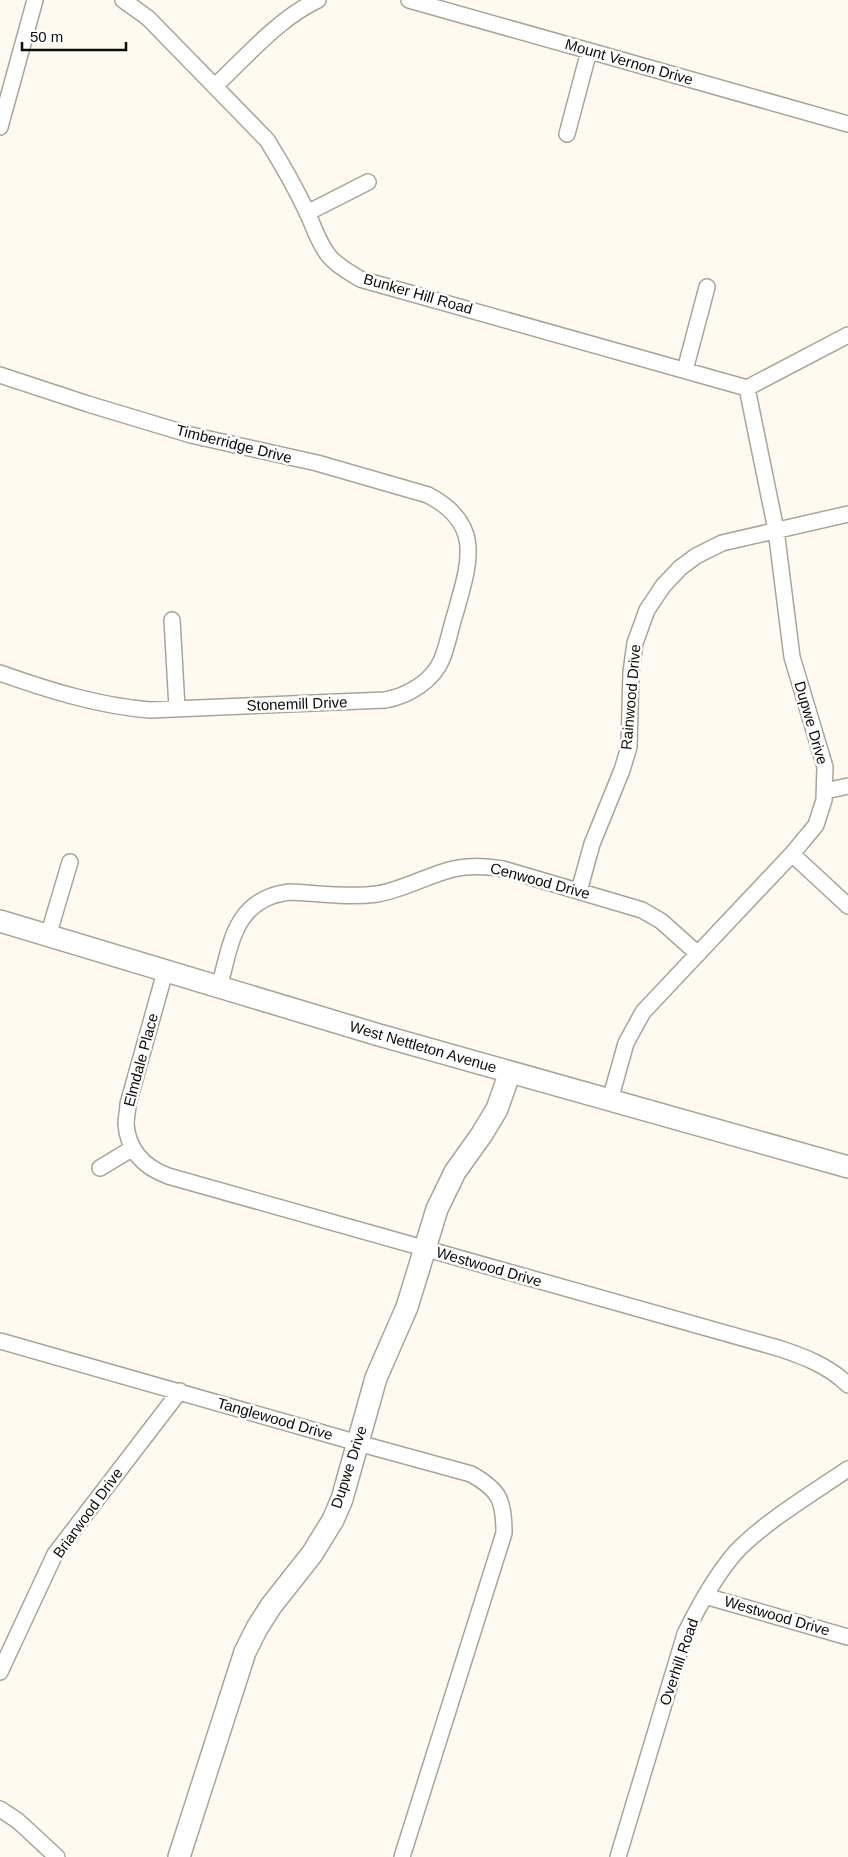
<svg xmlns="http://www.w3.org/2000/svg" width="848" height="1857" font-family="Arial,sans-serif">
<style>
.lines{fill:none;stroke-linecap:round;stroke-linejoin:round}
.street-casing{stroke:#a9a499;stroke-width:18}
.secondary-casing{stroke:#a9a499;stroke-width:24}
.street{stroke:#fff;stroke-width:15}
.secondary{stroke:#fff;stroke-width:21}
.labels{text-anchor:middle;stroke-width:5;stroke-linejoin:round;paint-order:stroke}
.street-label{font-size:15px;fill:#0e0c08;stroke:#fff}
</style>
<rect width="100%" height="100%" fill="#fffaf1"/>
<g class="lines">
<g class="street-casing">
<path id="street" d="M123 0 148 18 267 140C282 164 296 189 308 214 314 228 319 244 329 256 337 266 349 272 360 279L747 388
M409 0 848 124
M215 86C246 57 279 18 318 0
M0 127 35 0
M567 134 589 51
M307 213 368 182
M685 370 707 287
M0 375 88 404 191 435 317 463 428 495C483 524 470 561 456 611 451 626 448 644 442 659 433 681 408 696 385 700L150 710C99 706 48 690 0 673
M747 388 848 335
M172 620 177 708
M825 791 848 786
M792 854 848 906
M579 891 592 844 622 770 629 747 631 672 635 643 647 610 663 586 680 568 696 556 722 543 848 514
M48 936 70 862
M165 972 128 1104C128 1111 126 1117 126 1124 128 1151 144 1167 168 1176L778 1348C803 1356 829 1366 848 1385
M219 988C231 944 234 899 289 892 317 893 348 898 377 894 403 890 428 875 453 869 471 865 486 866 503 869L642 910 661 921 698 954
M610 1100 626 1043 643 1012 792 854 816 825 824 800 825 767 792 657 776 530 747 388
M100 1168 133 1148
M0 1341 358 1443 471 1474C500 1490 504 1501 504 1533L402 1857
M705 1596 848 1637
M0 1672 55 1554 180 1391
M0 1809 18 1821 57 1857
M618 1857 685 1634C699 1605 714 1578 735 1553 764 1522 813 1493 848 1469"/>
</g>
<g class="secondary-casing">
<path id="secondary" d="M0 921 379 1035 848 1167
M179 1857 245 1652 257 1628 271 1606 312 1554 333 1520 342 1499 376 1378 407 1307 437 1209 455 1172 482 1134 497 1109 510 1072"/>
</g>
<use href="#street" class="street"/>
<use href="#secondary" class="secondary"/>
</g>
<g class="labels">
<g class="street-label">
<text transform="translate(629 62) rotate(16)" y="5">Mount Vernon Drive</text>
<text transform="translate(418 294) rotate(16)" y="5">Bunker Hill Road</text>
<text transform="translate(234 444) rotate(14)" y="5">Timberridge Drive</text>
<text transform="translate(631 697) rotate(-85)" y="5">Rainwood Drive</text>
<text transform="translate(297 704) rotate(-2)" y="5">Stonemill Drive</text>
<text transform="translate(811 723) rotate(74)" y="5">Dupwe Drive</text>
<text transform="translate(540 881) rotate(15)" y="5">Cenwood Drive</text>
<text transform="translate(423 1047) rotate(16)" y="5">West Nettleton Avenue</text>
<text transform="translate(141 1060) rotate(-75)" y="5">Elmdale Place</text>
<text transform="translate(489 1267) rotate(16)" y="5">Westwood Drive</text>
<text transform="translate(275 1419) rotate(16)" y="5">Tanglewood Drive</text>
<text transform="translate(349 1467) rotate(-72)" y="5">Dupwe Drive</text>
<text transform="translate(88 1513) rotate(-54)" y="5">Briarwood Drive</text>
<text transform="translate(777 1616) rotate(16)" y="5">Westwood Drive</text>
<text transform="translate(679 1662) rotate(-71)" y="5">Overhill Road</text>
</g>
</g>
<path d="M22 42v8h104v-8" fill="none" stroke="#0e0c08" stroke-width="2.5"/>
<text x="30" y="42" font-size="15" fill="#0e0c08" stroke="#ffffff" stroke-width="4" paint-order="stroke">50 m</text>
</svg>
